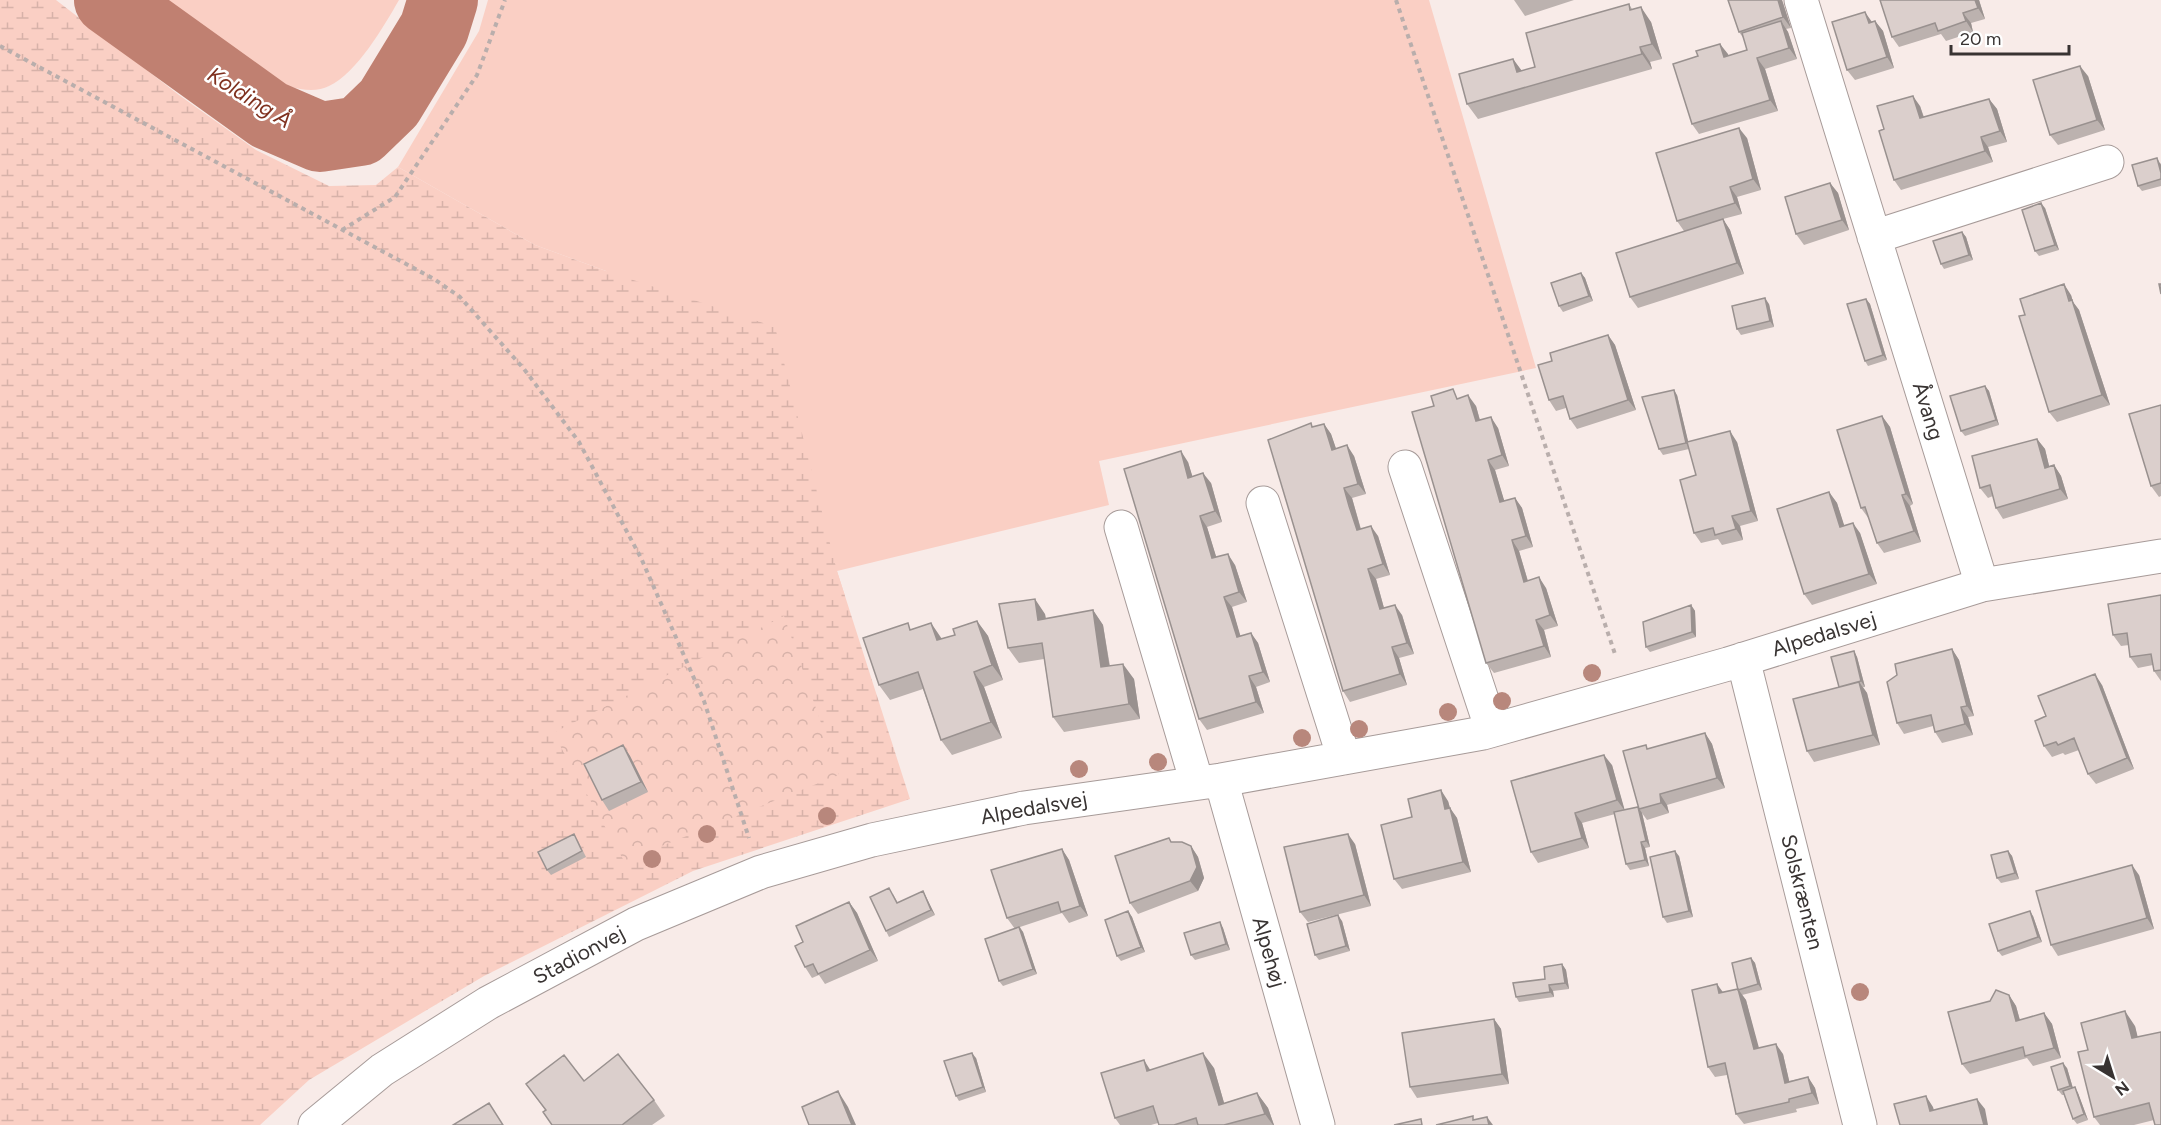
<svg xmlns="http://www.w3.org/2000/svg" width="2161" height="1125" font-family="Figtree,sans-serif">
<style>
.grass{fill:#facfc4}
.wetland{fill:url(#wetland-marsh)}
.park{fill:url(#park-crowns)}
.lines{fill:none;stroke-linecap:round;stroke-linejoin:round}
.river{stroke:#c08071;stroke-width:70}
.minor-casing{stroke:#a79b99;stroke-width:35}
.path{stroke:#b9aeac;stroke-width:4;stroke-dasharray:4.5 4.5;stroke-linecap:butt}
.minor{stroke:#fff;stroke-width:33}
.tree{fill:#b8877c}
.wall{fill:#bcb2af}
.shaded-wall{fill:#99918f}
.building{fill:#dbcfcc;stroke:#99918f;stroke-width:1.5}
.labels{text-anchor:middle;stroke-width:5;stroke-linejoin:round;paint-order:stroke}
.street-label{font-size:21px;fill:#383332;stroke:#fff}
.water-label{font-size:22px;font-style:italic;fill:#7f311f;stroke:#fff}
</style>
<defs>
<pattern id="wetland-marsh" width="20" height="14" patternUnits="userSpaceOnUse" patternTransform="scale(1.5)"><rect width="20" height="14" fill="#facfc4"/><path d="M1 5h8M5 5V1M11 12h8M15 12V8" fill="none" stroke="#d7b2a9"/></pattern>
<pattern id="park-crowns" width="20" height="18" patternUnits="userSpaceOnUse" patternTransform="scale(1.5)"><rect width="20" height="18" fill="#facfc4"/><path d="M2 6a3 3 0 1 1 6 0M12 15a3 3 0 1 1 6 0" fill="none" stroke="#d7b2a9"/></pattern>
</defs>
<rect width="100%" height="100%" fill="#f8ebe8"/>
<path class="grass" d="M165 0H399C384 26 357 73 329 86 312 95 287 87 271 79Z
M488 0H1429L1536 368 1099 461 1109 505 837 571 845 596 606 271 535 245 398 167 479 31Z"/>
<path class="wetland" d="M0 0H56L179 95 256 150 329 186 376 185 398 167 535 245 606 271 775 327 837 571 910 799 693 871 484 976 309 1080 260 1125H0Z"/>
<path class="park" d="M784 616 839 775 624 861 553 733Z"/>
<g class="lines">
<path class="river" d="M109 0 269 115 320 137 360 131 389 103 434 29 443 0"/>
<g class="minor-casing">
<path id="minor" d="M1801 0 1982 585
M1874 237 2107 162
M1405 467 1492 730
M1263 503 1344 758
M1121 527 1197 783
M1743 659 1860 1125
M1221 780 1318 1125
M315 1125 382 1070 488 1003 636 924 761 872 872 840 1024 808 1221 780 1483 733 1728 664 1982 585 2161 556"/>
</g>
<path class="path" d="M1396 0 1616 657
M0 46 434 279 460 297 524 369 579 442 641 558 704 701 749 838
M342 230 395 197 477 75 505 0"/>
<use href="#minor" class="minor"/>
</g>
<g class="tree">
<circle cx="1592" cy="673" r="9"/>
<circle cx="1502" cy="701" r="9"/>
<circle cx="1448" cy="712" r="9"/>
<circle cx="1359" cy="729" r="9"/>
<circle cx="1302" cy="738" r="9"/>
<circle cx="1158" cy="762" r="9"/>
<circle cx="1079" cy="769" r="9"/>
<circle cx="827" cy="816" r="9"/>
<circle cx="707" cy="834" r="9"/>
<circle cx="652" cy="859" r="9"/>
<circle cx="1860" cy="992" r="9"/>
</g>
<path class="wall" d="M1514 0H1574L1525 16Z
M1728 0H1782L1791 28 1786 29 1788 32 1797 59 1765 69 1778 111 1699 134 1692 124 1698 56 1720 44 1728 56 1747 50 1744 39 1739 32Z
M1880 0H1979L1985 19 1971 23 1973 32 1946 41 1941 34 1899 47 1892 37Z
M1629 4 1632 9 1651 22 1662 59 1650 62 1652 69 1478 119 1467 104 1513 59 1522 71 1535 67Z
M1875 21 1883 31 1894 68 1855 80 1847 70 1872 22Z
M2088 76 2105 130 2058 145 2050 135Z
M1989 99 1997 109 2007 142 1988 147 1993 162 1901 190 1894 180 1884 129 1920 106 1924 117Z
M1747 138 1761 190 1737 197 1742 214 1723 219 1730 230 1744 274 1638 308 1630 297 1684 231 1677 221Z
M2161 163V186L2142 191 2138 186Z
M1830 183 1838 193 1849 230 1804 245 1796 234Z
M2045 208 2059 250 2039 256 2035 251Z
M1962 232 1966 237 1973 260 1944 269 1941 264Z
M1581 273 1585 278 1593 301 1563 312 1559 306Z
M2071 295 2073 302 2079 310 2110 405 2057 422 2049 412 2025 315Z
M1866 299 1870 304 1887 360 1868 366 1865 361Z
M1769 304 1774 327 1741 335 1737 329Z
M1608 335 1615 345 1636 410 1577 429 1570 419 1566 408 1556 411 1549 400 1552 361Z
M1985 386 1989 391 1999 425 1965 436 1961 431Z
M1677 395 1688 442H1737L1758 521 1740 526 1743 540 1722 545 1718 539 1701 543 1694 533 1696 475 1689 449 1663 455 1659 449Z
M1459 398 1476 406 1480 420 1498 428 1509 466 1495 470 1504 501 1515 498 1522 508 1533 547 1519 551 1528 581 1546 588 1558 626 1544 630 1551 657 1494 673 1486 663Z
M2161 405V496L2159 497 2151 486Z
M1882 416 1890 427 1913 504 1910 506 1921 542 1884 553 1877 543 1869 519 1861 508Z
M1324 424 1331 434 1336 449 1354 456 1366 494 1352 498 1361 529 1378 536 1390 575 1376 579 1384 608 1402 615 1414 654 1399 658 1407 685 1350 702 1343 691 1313 427Z
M2037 439 2045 449 2049 466 2054 465 2061 476 2068 499 2003 519 1996 508 1993 496 1988 498 1980 488Z
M1188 462 1192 476 1211 483 1222 522 1207 527 1216 557 1235 565 1247 602 1232 607 1238 629 1240 636 1251 633 1258 643 1270 682 1256 687 1264 713 1207 730 1199 719Z
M1829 492 1837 503 1844 526 1860 533 1877 584 1812 605 1804 594Z
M2161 595V681L2154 671 2153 665 2138 668 2130 657 2129 645 2121 646 2113 635Z
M1691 605 1695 611 1696 637 1650 652 1646 647Z
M1093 610 1103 625 1110 666 1134 679 1140 719 1064 732 1053 717 1044 659 1019 663 1008 648 1045 614 1046 619Z
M977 621 988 636 1003 680 984 687 1002 738 952 755 941 740 923 689 890 700 879 685 912 629 931 623 942 639 955 635Z
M1952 649 1959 660 1974 716 1968 717 1973 735 1942 743 1935 732 1933 726 1904 734 1897 723Z
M1854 651 1857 657 1865 687H1863L1867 693 1880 745 1814 762 1807 751 1839 687Z
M2102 685 2134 769 2096 784 2088 774 2079 750 2065 755 2063 753 2052 757 2044 746 2046 716Z
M1705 733 1712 744 1725 788 1667 805 1669 813 1647 820 1642 813 1650 847 1645 848 1649 866 1630 870 1626 864 1615 814 1582 823 1589 848 1538 863 1531 852 1612 765 1624 809 1639 808 1648 749Z
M623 745 630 756 648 792 609 811 602 800Z
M1448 801 1450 808 1457 818 1471 872 1402 889 1394 879 1412 817Z
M577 839 586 857 551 875 547 870Z
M1172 842 1191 846 1198 857 1204 878 1198 891 1138 914 1130 903Z
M1355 844 1371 906 1308 922 1300 912Z
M1062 849 1069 860 1088 916 1069 923 1062 913 1020 927 1023 932 1037 974 1003 986 999 981 1015 929 1007 918Z
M2008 851 2012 856 2019 879 2001 883 1997 878Z
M1679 856 1693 917 1667 923 1663 917Z
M2139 875 2154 929 2058 956 2051 945Z
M923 891 935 915 889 937 886 931 893 894 898 903Z
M849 902 857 913 878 961 825 984 819 975 812 978 805 967 803 942Z
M1128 911 1132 917 1145 952 1121 961 1117 956Z
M2033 916 2042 942 2002 956 1998 951Z
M1342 921 1350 951 1319 960 1315 955Z
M1220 922 1223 928 1230 950 1195 960 1191 955Z
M1751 958 1755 963 1762 990 1742 995 1746 1000 1758 1048 1783 1054 1789 1081 1808 1077 1815 1088 1819 1104 1796 1109 1797 1112 1744 1124 1736 1114 1727 1075 1715 1077 1708 1067 1723 992 1738 989Z
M1562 964 1566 970 1569 989 1553 991 1554 997 1519 1002 1516 997 1545 979Z
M2009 995 2016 1006 2020 1020 2044 1013 2052 1024 2061 1058 2033 1066 2027 1058 1970 1074 1962 1064Z
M1494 1019 1501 1029 1509 1084 1417 1098 1410 1087Z
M2135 1026 2154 1120 2134 1125H2100L2094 1117 2088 1050Z
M976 1058 986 1092 959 1101 956 1096Z
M1214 1068 1224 1103 1257 1093 1268 1108 1274 1125H1159L1158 1123 1151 1125H1120L1115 1118 1150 1070Z
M2067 1068 2073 1088 2078 1093 2088 1120 2077 1124 2073 1119 2064 1095H2062L2058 1090Z
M584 1081 654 1100 665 1116 652 1125H552L543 1112 545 1110 526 1084Z"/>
<path class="shaded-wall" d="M1778 0H1782L1791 28 1783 17Z
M1975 0H1979L1985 19 1978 8Z
M1641 7 1651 22 1662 59 1652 44Z
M1865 12 1872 22 1869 23Z
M1963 13 1971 23 1973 32 1966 21Z
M1781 21 1788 32 1797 59 1789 48Z
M1875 21 1883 31 1894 68 1887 57Z
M1720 44 1728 54 1732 68 1724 57Z
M1640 47 1650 62 1652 69 1642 54Z
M1757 58 1765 69 1778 111 1770 100Z
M1513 59 1524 74 1528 87 1517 72Z
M2080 66 2088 76 2105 130 2097 120Z
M1913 96 1920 106 1927 128 1920 118Z
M1989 99 1997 109 2007 142 2000 131Z
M1739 128 1747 138 1761 190 1753 179Z
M1981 137 1988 147 1993 162 1985 151Z
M2157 158 2161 165V173Z
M1830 183 1838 193 1849 230 1842 220Z
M1730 187 1737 197 1742 214 1735 203Z
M2041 203 2045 208 2059 250 2055 245Z
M1723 219 1730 230 1744 274 1737 263Z
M1962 232 1966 237 1973 260 1969 255Z
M1581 273 1585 278 1593 301 1589 296Z
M2064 284 2071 295 2073 302 2079 310 2110 405 2102 395Z
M1765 298 1769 304 1774 327 1770 321Z
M1866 299 1870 304 1887 360 1883 355Z
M1608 335 1615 345 1636 410 1628 400Z
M1985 386 1989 391 1999 425 1996 420Z
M1674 390 1677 395 1690 449 1686 443Z
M1468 395 1476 406 1483 432 1476 421Z
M1882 416 1890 427 1913 504 1906 494Z
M1491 417 1498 428 1509 466 1502 455Z
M1324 424 1331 434 1340 460 1332 450Z
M1730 431 1737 442 1758 521 1751 511Z
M2037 439 2045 449 2052 478 2045 468Z
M1347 445 1354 456 1366 494 1358 484Z
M1181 451 1188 462 1196 488 1188 478Z
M1488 460 1495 470 1508 513 1500 502Z
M2054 465 2061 476 2068 499 2060 489Z
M1203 473 1211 483 1222 522 1215 511Z
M1344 488 1352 498 1364 541 1357 530Z
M1829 492 1837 503 1848 537 1840 527Z
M1902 495 1910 506 1921 542 1914 531Z
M1515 498 1522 508 1533 547 1526 536Z
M1200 516 1207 527 1220 569 1212 558Z
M1732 516 1740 526 1743 540 1736 529Z
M1853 523 1860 533 1877 584 1869 574Z
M1371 526 1378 536 1390 575 1383 564Z
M1512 540 1519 551 1531 592 1524 582Z
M1228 554 1235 565 1247 602 1239 592Z
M1368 569 1376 579 1387 619 1380 609Z
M1539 577 1546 588 1558 626 1550 615Z
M1224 597 1232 607 1244 648 1237 637Z
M1035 599 1045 614 1048 635 1038 620Z
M1395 605 1402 615 1414 654 1407 643Z
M1691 605 1695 611 1696 637 1692 632Z
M1093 610 1103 625 1112 682 1101 667Z
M1536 620 1544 630 1551 657 1544 646Z
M977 621 988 636 1003 680 992 665Z
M931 623 941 638 947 656 937 640Z
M1251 633 1258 643 1270 682 1263 672Z
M1392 647 1399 658 1407 685 1400 674Z
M1952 649 1959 660 1974 716 1967 706Z
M1854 651 1857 657 1865 687 1861 681Z
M1123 664 1134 679 1140 719 1129 704Z
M974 672 984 687 1002 738 991 722Z
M2095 674 2102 685 2134 769 2127 758Z
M1249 676 1256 687 1264 713 1256 702Z
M1859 682 1867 693 1880 745 1873 735Z
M1961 707 1968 717 1973 735 1965 724Z
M1705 733 1712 744 1725 788 1717 778Z
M623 745 630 756 648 792 641 782Z
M1604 755 1612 765 1625 811 1617 800Z
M1441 790 1448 801 1453 819 1445 809Z
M1660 794 1667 805 1669 813 1661 803Z
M1638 807 1642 813 1650 847 1646 841Z
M1450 808 1457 818 1471 872 1463 862Z
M1575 813 1582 823 1589 848 1582 838Z
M1348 834 1355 844 1371 906 1364 895Z
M1641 842 1645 848 1649 866 1645 860Z
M1191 846 1198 857 1204 878 1198 891 1190 881Z
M1062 849 1069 860 1088 916 1080 906Z
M1675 851 1679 856 1693 917 1689 911Z
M2008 851 2012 856 2019 879 2015 873Z
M2132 865 2139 875 2154 929 2147 918Z
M923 891 935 915 931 910Z
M849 902 857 913 878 961 870 950Z
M1128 911 1132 917 1145 952 1141 947Z
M2030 911 2033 916 2042 942 2038 937Z
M1338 915 1342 921 1350 951 1346 946Z
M1220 922 1223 928 1230 950 1226 944Z
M1019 927 1023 932 1037 974 1033 969Z
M1751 958 1755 963 1762 990 1758 984Z
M1562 964 1566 970 1569 989 1565 983Z
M1717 984 1725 995 1719 993Z
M1549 985 1553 991 1554 997 1550 992Z
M1738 989 1746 1000 1762 1059 1754 1049Z
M2009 995 2016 1006 2023 1032 2016 1021Z
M2125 1011 2135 1026 2142 1054 2132 1038Z
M2044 1013 2052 1024 2061 1058 2054 1048Z
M1494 1019 1501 1029 1509 1084 1502 1074Z
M1776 1044 1783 1054 1792 1093 1785 1083Z
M972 1053 976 1058 986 1092 983 1087Z
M1203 1053 1214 1068 1229 1120 1219 1105Z
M1144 1060 1154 1076 1147 1071Z
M2063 1063 2067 1068 2074 1092 2070 1086Z
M1808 1077 1815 1088 1819 1104 1812 1093Z
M2075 1087 2078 1093 2088 1120 2084 1114Z
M838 1091 848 1107 856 1125H852Z
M1257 1093 1268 1108 1274 1125H1273L1265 1114Z
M1926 1096 1933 1107 1937 1121 1930 1111Z
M1977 1099 1985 1109 1988 1125H1984Z
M1487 1117 1493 1125H1489Z"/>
<path class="building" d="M1728 0H1778L1783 17 1739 32Z
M1880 0H1975L1978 8 1963 13 1966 21 1938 31 1935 23 1892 37Z
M1629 4 1630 10 1641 7 1652 44 1640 47 1642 54 1467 104 1459 74 1513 59 1517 72 1535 67 1526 33Z
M1865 12 1869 23 1875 21 1887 57 1847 70 1832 22Z
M1781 21 1789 48 1757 58 1770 100 1692 124 1673 64 1698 56 1696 51 1720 44 1724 57 1747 50 1742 33Z
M2080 66 2097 120 2050 135 2033 80Z
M1913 96 1920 118 1989 99 2000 131 1981 137 1985 151 1894 180 1879 131 1884 129 1877 106Z
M1739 128 1753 179 1730 187 1735 203 1677 221 1656 153Z
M2157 158 2161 173V179L2138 186 2132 165Z
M1830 183 1842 220 1796 234 1785 197Z
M2041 203 2055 245 2035 251 2022 210Z
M1723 219 1737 263 1630 297 1616 253Z
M1962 232 1969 255 1941 264 1933 241Z
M1581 273 1589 296 1559 306 1551 283Z
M2064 284 2069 301 2072 300 2102 395 2049 412 2019 316 2025 315 2020 299Z
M2159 284H2161V294Z
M1765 298 1770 321 1737 329 1732 306Z
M1866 299 1883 355 1865 361 1847 304Z
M1608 335 1628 400 1570 419 1563 396 1549 400 1538 365 1552 361 1550 353Z
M1985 386 1996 420 1961 431 1950 396Z
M1453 389 1457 399 1468 395 1476 421 1491 417 1502 455 1488 460 1500 502 1515 498 1526 536 1512 540 1524 582 1539 577 1550 615 1536 620 1544 646 1486 663 1412 412 1434 406 1431 396Z
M1674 390 1686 443 1659 449 1642 397Z
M2161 405V483L2151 486 2129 414Z
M1882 416 1906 494 1902 495 1914 531 1877 543 1865 507 1861 508 1837 430Z
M1311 423 1312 427 1324 424 1332 450 1347 445 1358 484 1344 488 1349 506 1357 530 1371 526 1383 564 1368 569 1380 609 1395 605 1407 643 1392 647 1400 674 1343 691 1268 440Z
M1730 431 1751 511 1732 516 1736 529 1715 535 1713 528 1694 533 1680 480 1696 475 1687 442Z
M2037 439 2045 468 2054 465 2060 489 1996 508 1990 485 1980 488 1972 456Z
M1181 451 1188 478 1203 473 1215 511 1200 516 1212 558 1228 554 1239 592 1224 597 1231 618 1237 637 1251 633 1263 672 1249 676 1256 702 1199 719 1124 469Z
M1829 492 1840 527 1853 523 1869 574 1804 594 1777 509Z
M2161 595V670L2154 671 2151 654 2130 657 2127 633 2113 635 2108 604Z
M1035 599 1038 620 1093 610 1101 667 1123 664 1129 704 1053 717 1042 643 1008 648 999 604Z
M1691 605 1692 632 1646 647 1643 622Z
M977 621 992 665 974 672 991 722 941 740 918 672 879 685 863 638 908 623 910 630 931 623 937 640 955 635 953 629Z
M1952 649 1967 706 1961 707 1965 724 1935 732 1931 715 1897 723 1887 682 1897 675 1895 664Z
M1854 651 1861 681 1839 687 1831 657Z
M2095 674 2127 758 2088 774 2074 738 2058 745 2056 742 2044 746 2035 721 2046 716 2038 696Z
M1859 682 1873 735 1807 751 1793 699Z
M1705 733 1717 778 1660 794 1661 803 1639 809 1623 751 1646 745 1647 749Z
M623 745 641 782 602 800 584 764Z
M1604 755 1617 800 1575 813 1582 838 1531 852 1511 781Z
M1441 790 1445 809 1450 808 1463 862 1394 879 1381 825 1412 817 1408 799Z
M1638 807 1646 841 1641 842 1645 860 1626 864 1614 812Z
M574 834 582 851 547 870 538 852Z
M1348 834 1364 895 1300 912 1284 847Z
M1169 838 1171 842H1182L1191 846 1197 867 1190 881 1130 903 1115 856Z
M1062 849 1080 906 1061 912 1058 902 1007 918 991 870Z
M1675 851 1689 911 1663 917 1650 857Z
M2008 851 2015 873 1997 878 1991 855Z
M2132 865 2147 918 2051 945 2036 891Z
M889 888 897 903 923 891 931 910 886 931 870 897Z
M849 902 870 950 818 974 813 964 805 967 795 946 803 942 796 926Z
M1128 911 1141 947 1117 956 1105 920Z
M2030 911 2038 937 1998 951 1989 924Z
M1338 915 1346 946 1315 955 1307 924Z
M1220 922 1226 944 1191 955 1184 933Z
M1019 927 1033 969 999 981 985 939Z
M1751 958 1758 984 1738 990 1732 963Z
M1562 964 1565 983 1549 985 1550 992 1516 997 1513 983 1545 979 1544 967Z
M1717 984 1719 993 1738 989 1754 1049 1776 1044 1785 1083 1808 1077 1812 1093 1789 1099V1102L1736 1114 1725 1063 1708 1067 1692 990Z
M1996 990 2009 995 2016 1021 2044 1013 2054 1048 2025 1056 2023 1047 1962 1064 1948 1012 1990 1001Z
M2125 1011 2132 1038 2161 1032V1125H2155L2149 1103 2094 1117 2078 1052 2088 1050 2081 1023Z
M1494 1019 1502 1074 1410 1087 1402 1033Z
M972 1053 983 1087 956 1096 944 1061Z
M1203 1053 1219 1105 1257 1093 1265 1114 1224 1125H1198L1196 1118 1174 1125H1159L1153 1106 1115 1118 1101 1073 1144 1060 1147 1071Z
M618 1054 654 1100 622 1125H552L543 1112 546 1110 526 1084 564 1055 584 1081Z
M2063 1063 2070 1086 2058 1090 2051 1067Z
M2075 1087 2084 1114 2073 1119 2063 1091Z
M838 1091 852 1125H809L802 1107Z
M1926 1096 1930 1111 1977 1099 1984 1125H1900L1894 1104Z
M489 1103 503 1125H453Z
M1473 1116V1120L1487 1117 1489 1125H1436Z
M1421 1119 1422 1125H1394Z"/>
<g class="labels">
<g class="street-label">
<text transform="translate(1928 411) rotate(73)" y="7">Åvang</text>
<text transform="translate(1824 634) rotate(-17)" y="7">Alpedalsvej</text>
<text transform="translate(1034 808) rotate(-10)" y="7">Alpedalsvej</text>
<text transform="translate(1802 892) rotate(76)" y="7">Solskrænten</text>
<text transform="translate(1269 952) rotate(74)" y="7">Alpehøj</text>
<text transform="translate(579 955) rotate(-28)" y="7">Stadionvej</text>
</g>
<g class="water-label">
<text transform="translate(250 97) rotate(32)" y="8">Kolding Å</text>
</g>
</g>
<g transform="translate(2113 1077) rotate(142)" stroke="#ffffff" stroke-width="4.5" paint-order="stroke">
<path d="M0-4.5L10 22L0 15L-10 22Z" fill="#383332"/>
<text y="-9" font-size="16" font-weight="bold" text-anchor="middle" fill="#383332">N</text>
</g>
<path d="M1951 45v9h118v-9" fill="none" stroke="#383332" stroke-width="3"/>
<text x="1960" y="45" font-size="18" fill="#383332" stroke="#ffffff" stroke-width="4.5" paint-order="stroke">20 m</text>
</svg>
